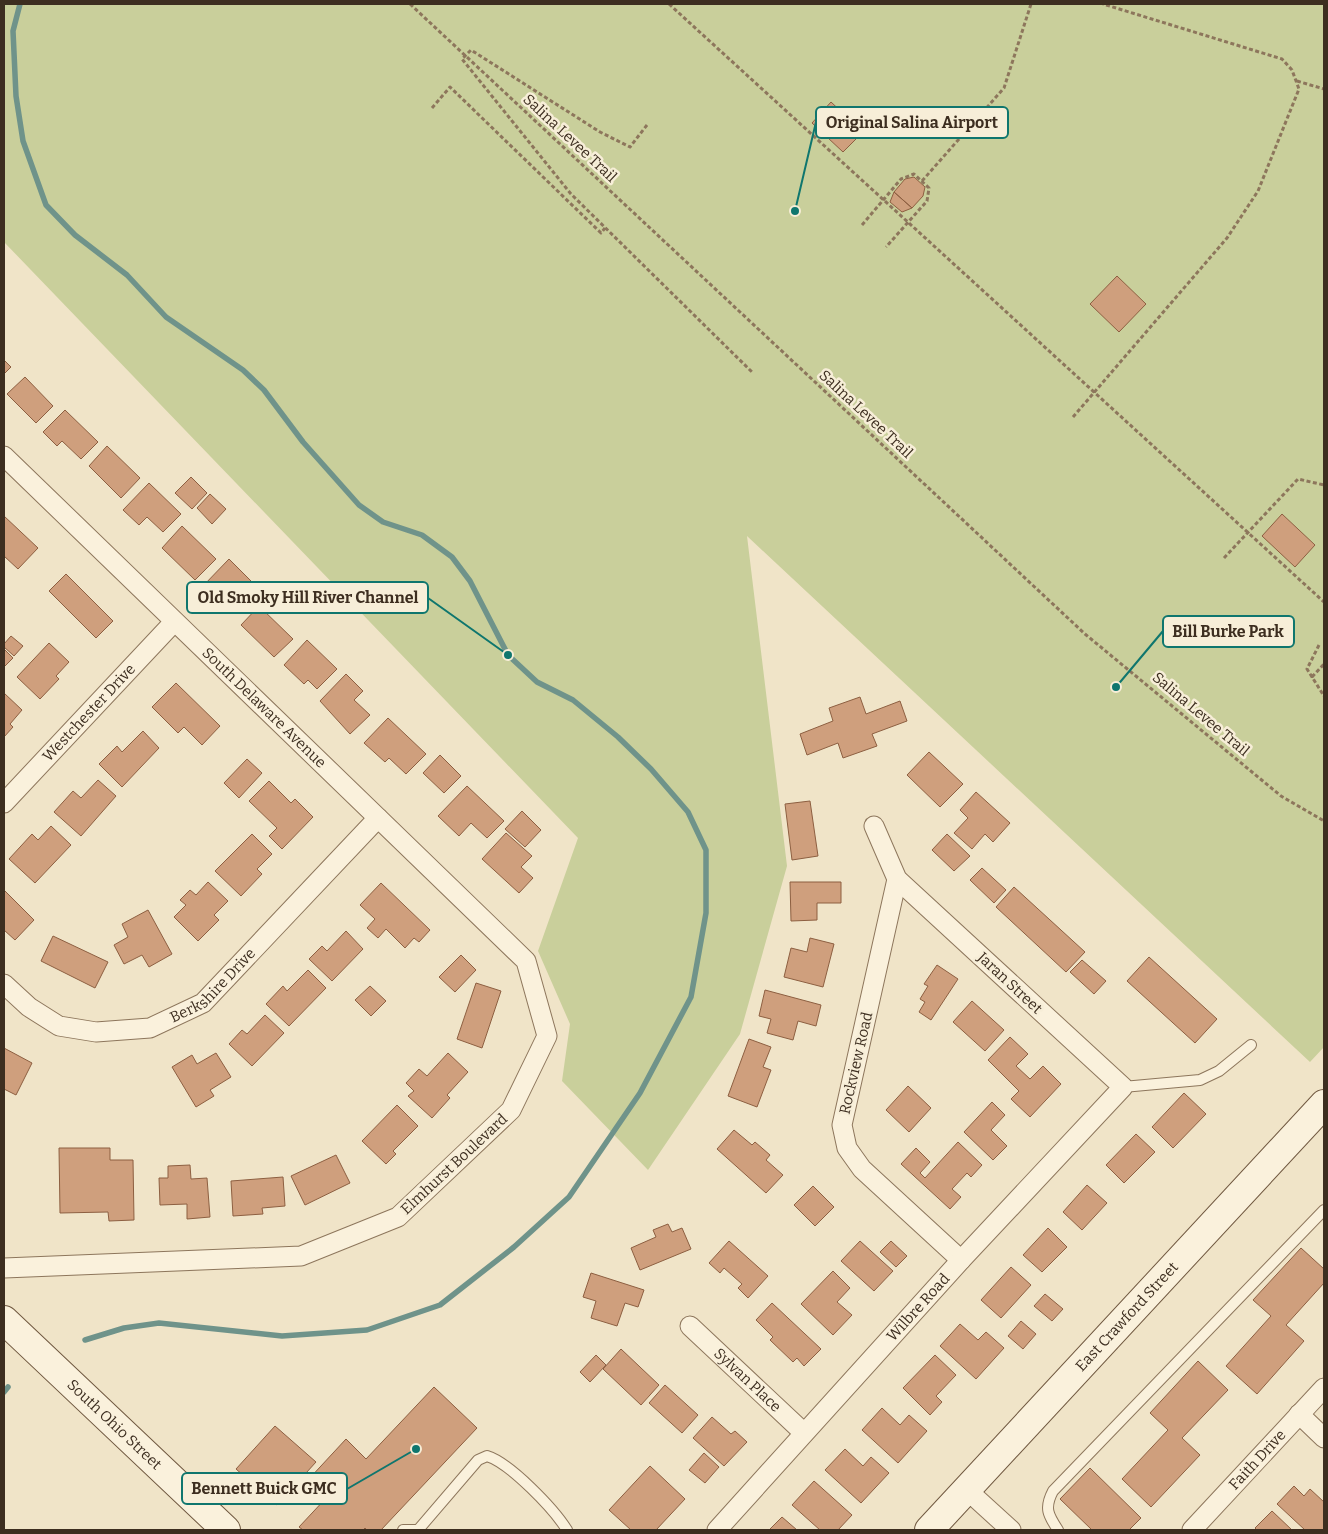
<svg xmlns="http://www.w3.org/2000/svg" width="1328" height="1534" font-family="Bitter,serif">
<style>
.green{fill:#c9cf9b}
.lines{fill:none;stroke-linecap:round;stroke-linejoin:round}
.stream{stroke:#6f938a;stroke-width:5.5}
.building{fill:#cf9f7d;stroke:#8d5f41}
.lane-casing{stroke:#8d765c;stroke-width:12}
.street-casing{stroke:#8d765c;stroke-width:21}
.secondary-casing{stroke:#6f573f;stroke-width:30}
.path{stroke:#8d765c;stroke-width:3;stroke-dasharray:4 2.5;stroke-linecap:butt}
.lane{stroke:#faf1dc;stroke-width:10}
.street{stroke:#faf1dc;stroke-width:19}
.secondary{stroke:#faf1dc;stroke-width:28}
.labels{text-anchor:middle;stroke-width:5;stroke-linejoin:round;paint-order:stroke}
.street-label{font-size:15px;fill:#3d2e20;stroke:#f7eed8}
.leader{fill:none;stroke:#0f766e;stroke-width:2}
.callout-dot{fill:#0f766e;stroke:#f7eed8;stroke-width:2}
.callout{fill:#f7eed8;stroke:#0f766e;stroke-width:2}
.callout-label{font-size:16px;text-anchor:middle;font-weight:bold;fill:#3d2e20}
</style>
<rect width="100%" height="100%" fill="#f0e4c8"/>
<path class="green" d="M4 4H1324V1047L1310 1062 747 536 787 866 740 1034 648 1170 562 1081 570 1024 538 951 578 838 4 242Z"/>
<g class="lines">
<path class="stream" d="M20 4 13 31 16 96 23 141 46 205 75 235 127 275 166 317 243 370 264 390 303 442 359 505 383 522 422 535 452 557 470 581 508 655 537 682 573 700 618 737 651 769 688 812 706 850V913L691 997 640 1093 569 1197 514 1247 440 1305 367 1330 282 1336 159 1323 124 1328 85 1340
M4 1392 8 1387"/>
</g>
<path class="building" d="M831 102 863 132 843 152 812 123Z
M914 177 925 187 923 196 912 208 894 192 905 179Z
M894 192 912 208 902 212 890 202Z
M1117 276 1146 304 1119 332 1090 304Z
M4 360 11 367 4 374Z
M25 377 53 406 36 423 7 394Z
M65 410 98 442 81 459 62 441 57 446 43 432Z
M107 446 140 478 121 498 89 466Z
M191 477 207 493 192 509 175 493Z
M149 483 181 514 163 532 147 517 139 525 123 510Z
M210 494 226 509 212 524 197 508Z
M1282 514 1315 545 1295 567 1262 536Z
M4 516 38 548 18 569 4 556Z
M182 526 216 559 195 580 162 548Z
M229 559 261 591 243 609 227 593 219 602 203 586Z
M66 574 113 621 96 638 49 591Z
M259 606 293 639 274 657 241 625Z
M11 636 23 646 14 656 4 647V644Z
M307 640 337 669 317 689 308 680 304 684 284 665Z
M49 643 69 662 56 676 59 679 40 699 17 677Z
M4 649 13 658 4 667Z
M346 674 363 691 354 700 370 715 350 734 320 701Z
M176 683 220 726 202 745 184 727 178 733 152 707Z
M4 693 22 710 10 724 13 727 4 737Z
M860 697 866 714 900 701 907 721 872 734 877 746 843 758 838 743 807 755 800 734 833 721 829 708Z
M388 718 426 754 406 774 389 758 385 762 364 743Z
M143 731 159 748 122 787 99 764 117 746 122 752Z
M929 752 963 784 940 807 907 775Z
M440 755 461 776 444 793 423 773Z
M247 759 262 773 239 798 224 783Z
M98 780 116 796 81 836 54 812 73 791 81 798Z
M269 781 291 803 295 799 313 817 282 849 269 836 277 828 249 801Z
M467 786 504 821 487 838 471 823 459 836 438 816Z
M976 792 1010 823 993 842 985 834 972 849 954 833 968 818 960 810Z
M810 801 818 856 792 860 785 804Z
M522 811 541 830 525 847 505 829Z
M51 826 71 845 35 883 9 859 32 834 38 840Z
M506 833 532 856 521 867 533 878 519 893 482 859Z
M252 834 272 854 257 869 262 874 241 896 215 871Z
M947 834 970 856 954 871 932 850Z
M982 868 1006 890 994 903 970 880Z
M208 882 228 901 214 915 219 920 198 941 174 917 186 905 180 900 190 890 196 895Z
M790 882H841V903H817V920L791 921Z
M381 883 430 930 419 942 414 938 405 948 386 929 378 938 367 928 375 919 360 905Z
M1014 887 1085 952 1066 972 996 907Z
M4 890 34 920 15 940 4 930Z
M148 910 172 954 149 967 142 955 124 964 114 945 128 937 122 924Z
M346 931 363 949 332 981 309 959 322 946 327 951Z
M53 936 108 962 95 988 41 961Z
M810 938 834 944 823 987 784 977 791 948 807 952Z
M461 955 476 970 455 992 439 977Z
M1149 957 1217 1019 1195 1043 1127 981Z
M1082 960 1106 981 1094 994 1070 972Z
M937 965 958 979 931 1020 919 1012 925 1002 920 999 928 986 924 984Z
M308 970 326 988 289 1026 266 1004 283 986 287 991Z
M476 983 501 991 482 1048 457 1039Z
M370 986 386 1001 371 1016 355 1000Z
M765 990 821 1005 816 1026 798 1021 793 1040 767 1033 771 1019 759 1016Z
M972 1001 1004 1030 985 1051 953 1022Z
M265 1015 284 1033 252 1066 229 1044 242 1030 247 1034Z
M1010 1037 1028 1054 1016 1066 1030 1079 1043 1066 1061 1084 1030 1117 1011 1099 1019 1091 988 1060Z
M749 1039 771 1047 763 1067 771 1070 757 1107 728 1096Z
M4 1048 32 1063 16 1095 4 1089Z
M216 1053 231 1077 210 1090 214 1096 196 1107 172 1067 192 1055 197 1064Z
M448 1053 468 1072 447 1095 450 1098 432 1118 408 1096 414 1091 406 1083 419 1069 427 1076Z
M908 1086 931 1108 909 1132 886 1110Z
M1184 1093 1206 1114 1173 1148 1152 1127Z
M992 1102 1005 1115 991 1130 1007 1146 993 1160 964 1132Z
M397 1105 418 1126 393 1151 396 1154 386 1164 362 1141Z
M734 1130 752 1145 755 1142 770 1155 766 1160 783 1175 766 1193 717 1149Z
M1136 1134 1155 1152 1124 1183 1106 1165Z
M958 1142 982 1165 971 1177 967 1173 952 1189 961 1197 950 1209 901 1164 916 1148 930 1162 920 1173 925 1178Z
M59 1148H110V1160H133L134 1220 109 1221 108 1212 60 1213Z
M336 1155 350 1183 305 1205 291 1176Z
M190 1165 191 1179 207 1178 210 1217 187 1219V1204L160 1205 159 1178H168V1166Z
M283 1177 285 1206 262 1208 263 1214 233 1216 231 1181Z
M1087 1185 1107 1203 1082 1230 1063 1212Z
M813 1186 834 1207 815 1226 794 1205Z
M668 1224 672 1232 682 1228 691 1249 640 1270 631 1248 656 1237 653 1230Z
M1048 1228 1067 1247 1042 1272 1023 1255Z
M729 1241 768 1276 748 1298 738 1288 742 1284 724 1268 720 1273 709 1263Z
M860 1241 893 1271 874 1291 841 1261Z
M891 1241 907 1256 896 1267 880 1252Z
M1301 1248 1324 1269V1283L1286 1325 1304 1341 1257 1394 1226 1366 1271 1316 1253 1300Z
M1011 1267 1031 1285 1001 1318 981 1300Z
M833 1271 850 1288 837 1302 852 1315 833 1335 801 1304Z
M591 1273 644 1290 638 1307 625 1303 617 1326 591 1318 596 1301 583 1297Z
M1045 1294 1063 1309 1052 1321 1034 1306Z
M772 1303 821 1349 804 1366 797 1358 793 1362 770 1340 773 1337 756 1320Z
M1021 1321 1036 1334 1023 1349 1008 1336Z
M960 1324 978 1340 986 1332 1004 1348 976 1379 940 1346Z
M621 1349 659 1385 641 1405 603 1369Z
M596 1355 606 1365 590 1382 580 1372Z
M935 1355 956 1375 936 1396 942 1402 930 1415 903 1388Z
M1198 1361 1228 1390 1182 1438 1200 1455 1151 1507 1122 1479 1168 1430 1150 1413Z
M665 1385 698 1415 682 1433 649 1403Z
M434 1387 477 1428 381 1530H367L365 1528 363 1530H303L299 1527 327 1497 308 1480 346 1439 366 1459Z
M882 1408 900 1425 909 1415 927 1431 898 1463 862 1430Z
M712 1417 731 1434 735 1431 747 1442 724 1466 693 1438Z
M275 1426 316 1462 277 1505 236 1469Z
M845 1449 863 1466 871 1457 889 1473 861 1503 825 1470Z
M704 1453 719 1467 705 1483 689 1470Z
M650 1466 685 1499 656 1530H631L609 1510Z
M1090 1468 1141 1518 1129 1530H1092L1060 1499Z
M814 1481 852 1515 838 1530H820L792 1505Z
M1294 1486 1304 1496 1310 1489 1324 1502V1530H1305L1277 1504Z
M1272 1511 1292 1530H1257L1255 1528Z
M782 1517 797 1530H769Z"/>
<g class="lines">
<g class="lane-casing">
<path id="lane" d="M1123 1087 1200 1080 1219 1071 1251 1045
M403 1530H417
M418 1530 478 1460 487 1456C510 1463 554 1509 567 1530
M1058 1530C1048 1515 1044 1508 1053 1491L1324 1210"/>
</g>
<g class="street-casing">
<g id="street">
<path id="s1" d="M4 456 526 961 547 1036 511 1110 398 1217 301 1256 4 1268"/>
<path id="s2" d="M4 803 174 622"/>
<path d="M897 879 842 1125 847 1148 862 1169 961 1260"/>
<path id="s3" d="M4 984 29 1007 59 1026 96 1032 150 1028 203 1003 378 818"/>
<path id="s4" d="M690 1326 804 1433"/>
<path d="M1299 1414 1324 1438"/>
<path d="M967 1490 1011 1530"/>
<path id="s5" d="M717 1530 961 1260 1123 1087 897 879 874 826"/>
<path id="s6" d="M1192 1530 1324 1388"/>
</g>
</g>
<g class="secondary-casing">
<g id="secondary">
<path id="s7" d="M4 1320 226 1530"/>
<path id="s8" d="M929 1530 1324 1104"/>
</g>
</g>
<path class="path" d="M410 4 1085 634 1281 796 1324 821
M669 4 1324 602
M1297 81 1324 89
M432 108 450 87 601 233 605 228
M647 125 630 147 600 132 471 50 462 59 571 194 753 373
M922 181 1004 88 1031 4
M862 225 901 179 914 174 929 188 927 201 886 247
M1073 417 1227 238 1258 191 1299 89 1292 70 1282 59 1103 4
M1224 558 1298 479 1324 485
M1319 645 1307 669 1324 696
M1312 677 1324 664"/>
<use href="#lane" class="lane"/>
<use href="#street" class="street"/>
<use href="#secondary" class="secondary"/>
</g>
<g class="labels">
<g class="street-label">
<text transform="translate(570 138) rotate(43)" y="5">Salina Levee Trail</text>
<text transform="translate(866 414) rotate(43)" y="5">Salina Levee Trail</text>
<text dy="5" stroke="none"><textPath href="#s1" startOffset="362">South Delaware Avenue</textPath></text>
<text dy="5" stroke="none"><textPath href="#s2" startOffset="124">Westchester Drive</textPath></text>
<text transform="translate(1201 714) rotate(40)" y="5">Salina Levee Trail</text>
<text transform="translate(1010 983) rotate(43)" y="5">Jaran Street</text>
<text dy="5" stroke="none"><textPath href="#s3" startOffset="238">Berkshire Drive</textPath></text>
<text transform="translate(856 1063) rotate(-77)" y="5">Rockview Road</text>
<text transform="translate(454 1164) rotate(-43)" y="5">Elmhurst Boulevard</text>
<text dy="5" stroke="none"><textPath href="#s5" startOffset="300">Wilbre Road</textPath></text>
<text dy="5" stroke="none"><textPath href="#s8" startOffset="291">East Crawford Street</textPath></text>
<text dy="5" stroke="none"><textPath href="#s4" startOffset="79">Sylvan Place</textPath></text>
<text dy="5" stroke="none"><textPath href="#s7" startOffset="152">South Ohio Street</textPath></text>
<text dy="5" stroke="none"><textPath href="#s6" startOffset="96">Faith Drive</textPath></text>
</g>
</g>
<path class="leader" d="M795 211L816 122M508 655L428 598M1116 687L1163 631M416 1449L347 1489"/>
<g class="callout-dot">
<circle cx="795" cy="211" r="5"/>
<circle cx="508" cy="655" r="5"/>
<circle cx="1116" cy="687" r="5"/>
<circle cx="416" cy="1449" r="5"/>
</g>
<g class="callout">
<rect x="816" y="107" width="192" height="31" rx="5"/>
<rect x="187" y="582" width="241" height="31" rx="5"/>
<rect x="1163" y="616" width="131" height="31" rx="5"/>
<rect x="182" y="1473" width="165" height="31" rx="5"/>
</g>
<g class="callout-label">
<text x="912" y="128">Original Salina Airport</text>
<text x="308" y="603">Old Smoky Hill River Channel</text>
<text x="1228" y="637">Bill Burke Park</text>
<text x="264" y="1494">Bennett Buick GMC</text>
</g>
<rect width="1328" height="1534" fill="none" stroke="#3d2e20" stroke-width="10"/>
</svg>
